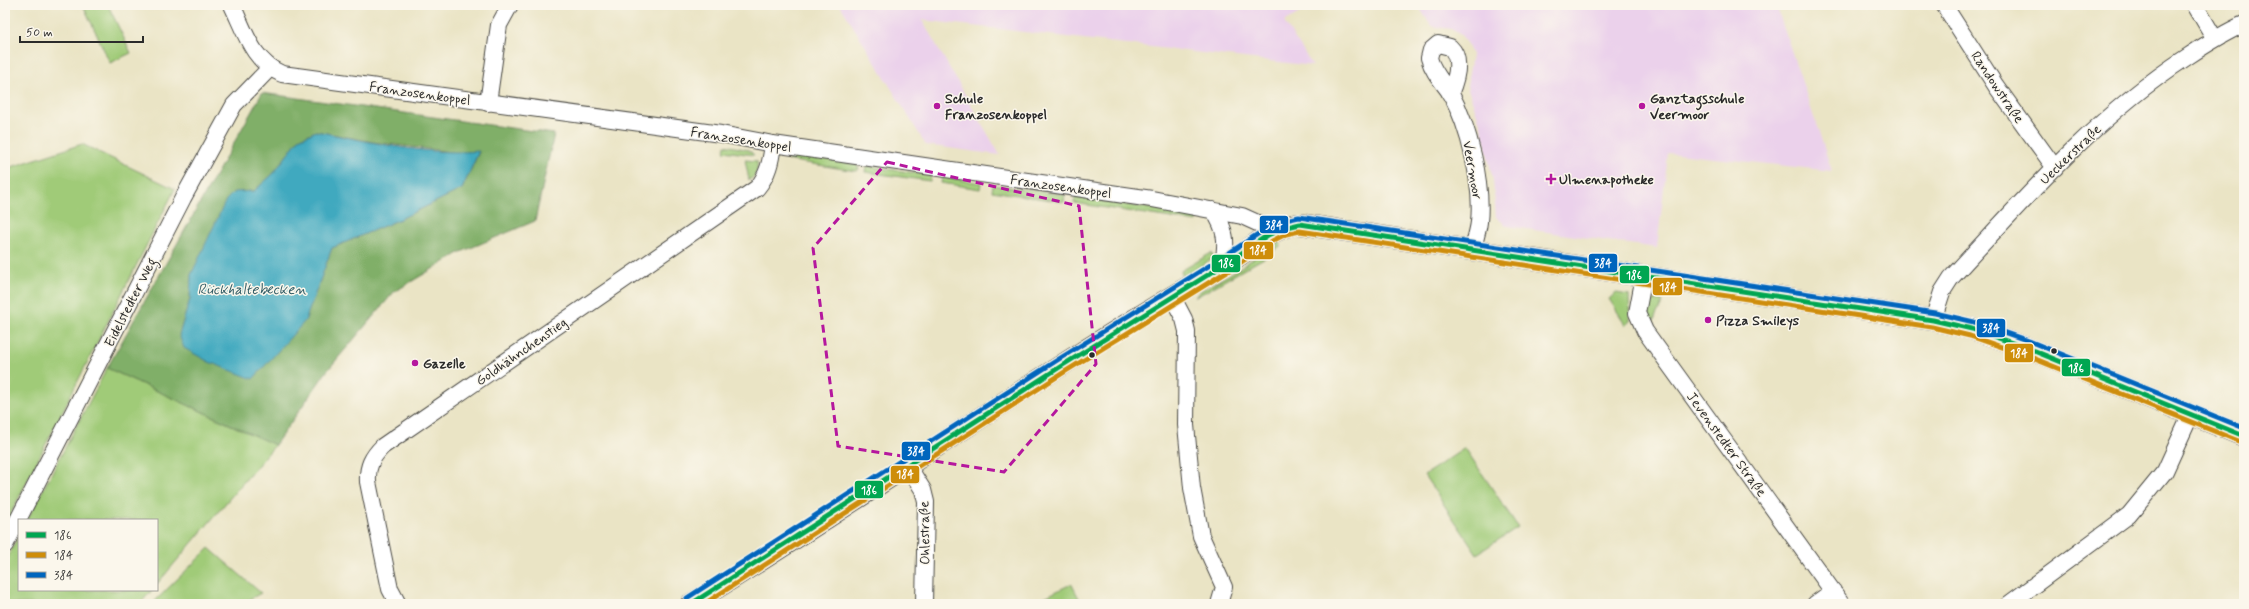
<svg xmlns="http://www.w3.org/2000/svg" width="2249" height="609" font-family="Mynerve,sans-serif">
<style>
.built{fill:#ebd1eb}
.green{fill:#a0cb78;stroke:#667b52}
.forest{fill:#80af68;stroke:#566d4a;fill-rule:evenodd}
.water{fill:#3fa9bf;stroke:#356a75}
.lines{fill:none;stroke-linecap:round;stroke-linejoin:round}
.minor-casing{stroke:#484742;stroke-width:18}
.tertiary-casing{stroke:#484742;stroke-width:22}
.minor{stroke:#fff;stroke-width:16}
.tertiary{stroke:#fff;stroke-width:20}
.bus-1-casing{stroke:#fbf7ec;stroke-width:8}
.bus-2-casing{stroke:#fbf7ec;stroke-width:8}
.bus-3-casing{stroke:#fbf7ec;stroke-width:8}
.bus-1{stroke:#00a651;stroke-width:5}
.bus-2{stroke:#ce8d09;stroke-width:5}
.bus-3{stroke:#0065bd;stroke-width:5}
.marked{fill:none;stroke:#b5179e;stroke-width:3;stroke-dasharray:8 5;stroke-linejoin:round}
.poi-dot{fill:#b5179e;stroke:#fbf7ec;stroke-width:1.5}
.bus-dot{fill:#2b2b2b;stroke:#fbf7ec;stroke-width:1.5}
.labels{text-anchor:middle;stroke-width:3;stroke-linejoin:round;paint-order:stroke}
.street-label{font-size:14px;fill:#2b2b2b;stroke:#fbf7ec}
.poi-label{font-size:14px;font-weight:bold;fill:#2b2b2b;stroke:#fbf7ec;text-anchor:start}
.water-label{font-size:15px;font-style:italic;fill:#335d66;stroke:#fbf7ec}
.line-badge{stroke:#fbf7ec;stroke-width:1.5}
.badge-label{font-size:11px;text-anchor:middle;font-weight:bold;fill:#fff}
</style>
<rect width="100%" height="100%" fill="#fbf7ec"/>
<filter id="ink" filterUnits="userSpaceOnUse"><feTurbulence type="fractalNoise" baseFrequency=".025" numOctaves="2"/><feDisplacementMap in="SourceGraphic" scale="8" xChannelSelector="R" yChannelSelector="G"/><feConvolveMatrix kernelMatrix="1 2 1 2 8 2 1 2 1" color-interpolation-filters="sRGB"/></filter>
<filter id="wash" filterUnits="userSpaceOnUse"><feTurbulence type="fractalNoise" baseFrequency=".012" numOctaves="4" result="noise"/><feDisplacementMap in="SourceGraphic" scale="16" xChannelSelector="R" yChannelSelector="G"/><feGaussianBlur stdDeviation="0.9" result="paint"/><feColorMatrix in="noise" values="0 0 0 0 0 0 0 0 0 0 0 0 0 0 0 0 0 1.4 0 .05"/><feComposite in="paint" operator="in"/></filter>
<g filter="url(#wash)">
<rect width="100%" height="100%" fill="#eae4c5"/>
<path class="built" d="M840 5H1313L1284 22 1313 66 922 20 1000 155 926 145Z
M1418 5H1776L1832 171 1668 153 1657 248 1507 226 1496 217 1493 180 1481 126 1467 86 1472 55 1468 44 1461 35 1451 29 1431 26Z"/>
<path class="green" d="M83 5H108L131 53 110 63Z
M82 144 175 189 5 525V169Z
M725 145 749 150 754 155 724 151Z
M798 155 856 164 859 169 856 171 787 160Z
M745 160 757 161C758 169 757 176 749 180Z
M866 166 931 175 930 181 865 172Z
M942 177 981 183 980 189 941 183Z
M993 185 1065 195 1064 202 992 191Z
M1075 197 1197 215V222L1074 203Z
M1278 241 1281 245 1269 255 1194 298 1200 291 1237 270Z
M1211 253 1214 257 1183 280 1181 271Z
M1616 293 1629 295 1630 321 1626 325 1609 299Z
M1648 299 1663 302 1650 327 1645 315Z
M107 368 275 445 157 584V520H27Z
M1465 448 1518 527 1477 554 1424 475Z
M19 535V590H152L140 604H5V562Z
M209 548 261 593 241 604H152Z
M1071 583 1082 604H1031L1071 584Z"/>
<path class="forest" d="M262 93 554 134 535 221 461 252 394 292 327 371 275 445 107 368ZM316 131 373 142 459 153 479 152 462 189 398 220 332 248 305 321 179 335 190 299 191 275 234 192 254 191 273 174 299 139Z"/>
<path class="water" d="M316 131C366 141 428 156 479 151L462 189 398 220 332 248 305 321 253 379 209 362 184 348 179 335 190 299 191 275 226 200 234 192 254 191 273 174 299 139Z"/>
</g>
<g filter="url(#ink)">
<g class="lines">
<g class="minor-casing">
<path id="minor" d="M232 5C245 32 253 62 282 74L721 134 773 144 1152 199 1242 216 1275 231
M1944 5 1996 86 2055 168
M2195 5 2215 39
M1450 94C1456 80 1463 59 1450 47L1438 44 1431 50 1429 58C1433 73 1443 82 1451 94 1469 127 1483 184 1479 222 1478 231 1475 240 1473 248
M488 103 499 25 510 5
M1213 210C1226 229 1228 243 1222 266
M1644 276 1637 313 1645 331 1842 604
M1172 296 1184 319 1187 331 1186 425 1192 488 1201 536 1224 587 1219 604
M1933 320 1942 292 1951 278C2024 199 2096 116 2187 57 2205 45 2224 33 2244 24
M908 466 923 490 926 502 924 604
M5 545 183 198 234 105 269 69
M398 604 390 589 368 482C367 466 372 457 383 446L757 188C768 175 771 161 773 144
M1815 604 1833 591
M2009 604 2129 515 2165 471 2191 414"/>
</g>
<g class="tertiary-casing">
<path id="tertiary" d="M691 604C859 501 1019 388 1188 287 1205 277 1223 266 1240 255 1259 242 1276 226 1300 224L1933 320 1972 329 2027 348 2244 436"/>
</g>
<use href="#minor" class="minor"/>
<use href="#tertiary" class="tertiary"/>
<g class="bus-1-casing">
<path id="bus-1" d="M691 604 1063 365 1227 263 1268 235 1283 228 1300 224 1933 320 1972 329 2027 348 2244 436"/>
</g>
<g class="bus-2-casing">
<path id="bus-2" d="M704 604 1066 371 1231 269 1272 241 1286 234 1300 231 1932 327 1970 336 2025 355 2241 442"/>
</g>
<g class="bus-3-casing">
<path id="bus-3" d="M687 598 1059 359 1223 257 1264 230 1281 221 1299 217 1935 313 1974 322 2029 341 2244 428"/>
</g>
<use href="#bus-1" class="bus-1"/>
<use href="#bus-2" class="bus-2"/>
<use href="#bus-3" class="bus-3"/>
</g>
</g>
<path class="marked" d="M887 162 1079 206 1096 364 1004 472 838 446 813 248Z"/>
<g class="poi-dot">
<circle cx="937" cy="106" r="4"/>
<circle cx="1642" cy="106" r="4"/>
<path d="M1549 173h4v4h4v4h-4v4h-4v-4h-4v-4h4z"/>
<circle cx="1708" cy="320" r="4"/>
<circle cx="415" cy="363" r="4"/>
</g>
<g class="bus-dot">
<circle cx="2054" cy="351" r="3.5"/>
<circle cx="1092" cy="355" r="3.5"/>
</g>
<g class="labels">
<g class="street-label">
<text transform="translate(1998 87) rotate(56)" y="5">Randowstraße</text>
<text transform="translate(420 93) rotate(8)" y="5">Franzosenkoppel</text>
<text transform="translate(741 139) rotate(9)" y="5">Franzosenkoppel</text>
<text transform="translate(2070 154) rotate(-44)" y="5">Ueckerstraße</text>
<text transform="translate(1473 170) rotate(80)" y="5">Veermoor</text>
<text transform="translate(1061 186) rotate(8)" y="5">Franzosenkoppel</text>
<text transform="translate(130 302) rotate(-63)" y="5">Eidelstedter Weg</text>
<text transform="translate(521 351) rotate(-35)" y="5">Goldhähnchenstieg</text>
<text transform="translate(1727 444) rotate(54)" y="5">Jevenstedter Straße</text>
<text transform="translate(924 533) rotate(-91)" y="5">Ohlestraße</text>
</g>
<g class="poi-label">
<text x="945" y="103">Schule<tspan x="945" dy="16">Franzosenkoppel</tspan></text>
<text x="1650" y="103">Ganztagsschule<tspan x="1650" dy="16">Veermoor</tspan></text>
<text x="1559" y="184">Ulmenapotheke</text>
<text x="1716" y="325">Pizza Smileys</text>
<text x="423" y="368">Gazelle</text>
</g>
<g class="water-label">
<text x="252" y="294">Rückhaltebecken</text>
</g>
</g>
<g class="line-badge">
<rect x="1259" y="215" width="30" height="19" rx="4" fill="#0065bd"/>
<rect x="1243" y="241" width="31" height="19" rx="4" fill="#ce8d09"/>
<rect x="1588" y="253" width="30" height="20" rx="4" fill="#0065bd"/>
<rect x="1211" y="254" width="30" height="19" rx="4" fill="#00a651"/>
<rect x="1619" y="265" width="31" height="19" rx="4" fill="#00a651"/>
<rect x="1652" y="277" width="31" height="19" rx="4" fill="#ce8d09"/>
<rect x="1976" y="318" width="30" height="20" rx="4" fill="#0065bd"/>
<rect x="2004" y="343" width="30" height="20" rx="4" fill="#ce8d09"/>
<rect x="2061" y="358" width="30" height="19" rx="4" fill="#00a651"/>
<rect x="901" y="441" width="30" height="20" rx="4" fill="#0065bd"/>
<rect x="890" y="465" width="30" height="19" rx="4" fill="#ce8d09"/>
<rect x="854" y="480" width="30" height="19" rx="4" fill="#00a651"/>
</g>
<g class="badge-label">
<text x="1274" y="229">384</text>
<text x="1258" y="254">184</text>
<text x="1603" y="267">384</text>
<text x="1226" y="267">186</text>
<text x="1634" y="279">186</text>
<text x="1668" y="291">184</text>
<text x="1991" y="332">384</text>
<text x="2019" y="357">184</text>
<text x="2076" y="372">186</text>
<text x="916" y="455">384</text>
<text x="905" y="478">184</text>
<text x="869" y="494">186</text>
</g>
<rect width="2249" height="609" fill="none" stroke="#fbf7ec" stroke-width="20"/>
<rect x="18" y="519" width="140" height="72" fill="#fbf7ec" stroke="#a8a59f"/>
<rect x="26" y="532" width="20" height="6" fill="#00a651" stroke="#a8a59f"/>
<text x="54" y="539" font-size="12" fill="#2b2b2b">186</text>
<rect x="26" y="552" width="20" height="6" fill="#ce8d09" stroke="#a8a59f"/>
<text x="54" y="559" font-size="12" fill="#2b2b2b">184</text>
<rect x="26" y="572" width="20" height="6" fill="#0065bd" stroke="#a8a59f"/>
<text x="54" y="579" font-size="12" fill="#2b2b2b">384</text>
<path d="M20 36v6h123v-6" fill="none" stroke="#2b2b2b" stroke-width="2"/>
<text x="26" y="36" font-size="12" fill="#2b2b2b" stroke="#fbf7ec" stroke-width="3" paint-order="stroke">50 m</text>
</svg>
